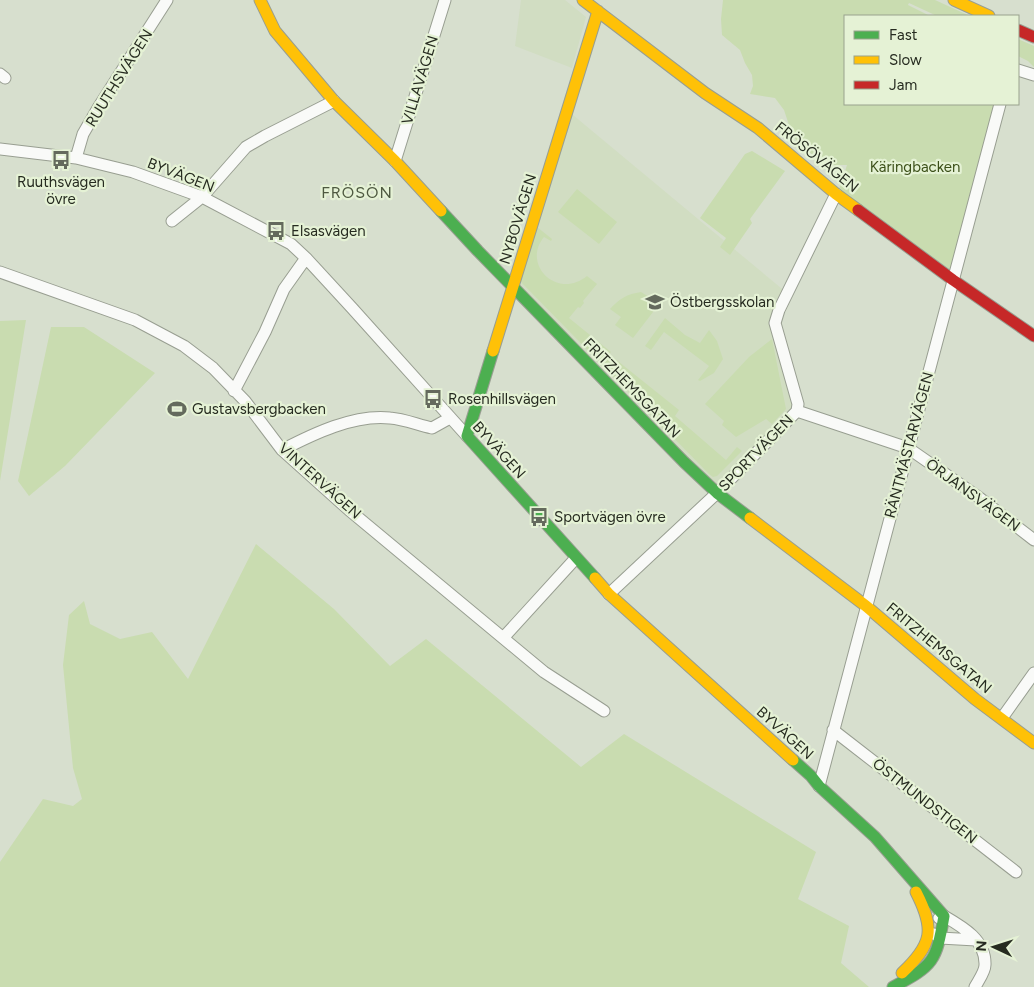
<svg xmlns="http://www.w3.org/2000/svg" width="1034" height="987" font-family="Figtree,sans-serif">
<style>
.built{fill:#d1ddc2}
.green{fill:#c9dcb0}
.lines{fill:none;stroke-linecap:round;stroke-linejoin:round}
.street-casing{stroke:#989e91;stroke-width:13}
.fast-casing{stroke:#989e91;stroke-width:13}
.slow-casing{stroke:#989e91;stroke-width:13}
.jam-casing{stroke:#989e91;stroke-width:13}
.street{stroke:#f9faf8;stroke-width:11}
.fast{stroke:#4caf50;stroke-width:11}
.slow{stroke:#ffc107;stroke-width:11}
.jam{stroke:#c62828;stroke-width:11}
.labels{text-anchor:middle;stroke-width:4.5;stroke-linejoin:round;paint-order:stroke}
.street-label{font-size:15px;fill:#262b20;stroke:#e5f2d5}
.park-label{font-size:15px;fill:#3c5019;stroke:#e5f2d5}
.poi-label{font-size:15px;fill:#262b20;stroke:#e5f2d5;text-anchor:start}
.neighbourhood-label{font-size:16px;letter-spacing:1px;fill:#4e5940;stroke:#e5f2d5}
</style>
<rect width="100%" height="100%" fill="#d7dfce"/>
<path class="built" d="M521 0H565L586 17 572 68 515 46Z
M567 110 787 293 775 323 798 404 717 493 513 286Z"/>
<path class="green" d="M723 0H935L970 16H937L909 3 908 5 930 16H845V104H997L952 273 839 189 847 165H825L797 142 791 131 784 110 775 98 750 94 753 86 752 75 745 63 740 50 722 35 721 19Z
M1018 39 1034 46V67L1028 61 1018 56Z
M752 151 785 171 750 219 752 223 730 255 720 247 726 238 700 218 745 154Z
M577 189 617 222 599 244 558 212Z
M537 227 552 239 551 241 544 237C521 265 558 300 587 276L597 284 583 301 584 303 580 308 578 307 569 318 611 352 609 354 679 410 675 416 726 460 737 447 742 451 717 476 713 477 709 474 520 281Z
M641 292 649 297 653 312 633 338 615 325 621 317 610 309C619 299 627 294 641 292Z
M665 318 685 335 700 343 709 330 717 341 723 359 714 373 700 381 698 380 709 366 664 332 651 350 645 346Z
M26 320 0 481V321Z
M51 327H84L155 373 65 466 29 496 18 481Z
M772 339 786 409 772 424 766 419 736 437 722 425 724 421 705 404 749 357Z
M256 544 334 609 390 666 426 639 581 767 624 734 816 852 798 899 849 926 841 963 869 987H0V862L43 799 73 806 82 799 73 768 63 665 69 615 84 601 90 624 120 639 152 632 188 679Z"/>
<g class="lines">
<g class="street-casing">
<path id="street" d="M1018 70 1034 75
M0 74 5 78
M0 149 76 158 133 172 202 197 291 244 306 258 352 308 467 436
M76 158 83 134 98 108 167 0
M395 161 445 0
M172 221 202 197 246 147 265 136 334 101
M0 272 135 320 184 346 213 368 245 401 282 450 349 510 544 672 604 711
M234 391 265 332 284 289 306 258
M797 411 908 448 977 496 1034 540
M282 450C313 434 354 414 390 418 404 419 418 425 432 428L450 418
M609 594 717 493 797 411 798 404 775 323 779 310 836 194
M503 638 576 558
M1002 718 1034 673
M833 730 1016 872
M819 786 1000 104
M939 918 944 916C963 927 986 940 985 965 985 972 978 981 975 987
M934 934 940 938 976 940"/>
</g>
<g class="fast-casing">
<path id="fast" d="M441 211 478 251 684 462 717 493 750 518
M493 351 467 436 595 578
M793 760 811 776 819 786 875 837 944 916C936 962 934 965 893 987"/>
</g>
<g class="slow-casing">
<path id="slow" d="M260 0 275 31 334 101 395 161 441 211
M583 0 705 93 758 128 836 194 858 210
M954 0 989 16
M493 351 598 11
M750 518 866 606 975 699 1034 743
M595 578 609 594 793 760
M902 973C933 944 935 929 916 892"/>
</g>
<g class="jam-casing">
<path id="jam" d="M1018 30 1034 37
M858 210 953 280 1034 336"/>
</g>
<use href="#street" class="street"/>
<use href="#fast" class="fast"/>
<use href="#slow" class="slow"/>
<use href="#jam" class="jam"/>
</g>
<defs>
<g id="bus-bare" transform="scale(1.5)"><path d="M-5-6H5V4H4V6H2V4H-2V6H-4V4H-5ZM-3.5-4V0h7V-4ZM-3.5 1.2v1.5H-2V1.2ZM2 1.2v1.5H3.5V1.2Z" fill="#646a5d" stroke="#e5f2d5" stroke-width="2.5" paint-order="stroke"/></g>
<g id="school-bare" transform="scale(1.5)"><path d="M0-5L7-2L0 1L-7-2ZM-4 1L0 2.5L4 1V4Q0 6-4 4Z" fill="#646a5d" stroke="#e5f2d5" stroke-width="2.5" paint-order="stroke"/></g>
<g id="stadium-bare" transform="scale(1.5)"><path d="M0-5a6.5 5 0 1 0 0 10a6.5 5 0 1 0 0-10ZM-3.5-1.8h7v3.6h-7Z" fill="#646a5d" stroke="#e5f2d5" stroke-width="2.5" paint-order="stroke"/></g>
</defs>
<g fill-rule="evenodd">
<use href="#bus-bare" x="61" y="160"/>
<use href="#bus-bare" x="276" y="231"/>
<use href="#school-bare" x="655" y="302"/>
<use href="#bus-bare" x="433" y="399"/>
<use href="#stadium-bare" x="177" y="409"/>
<use href="#bus-bare" x="539" y="517"/>
</g>
<g class="labels">
<g class="street-label">
<text transform="translate(119 78) rotate(-58)" y="5">RUUTHSVÄGEN</text>
<text transform="translate(420 80) rotate(-73)" y="5">VILLAVÄGEN</text>
<text transform="translate(817 157) rotate(39)" y="5">FRÖSÖVÄGEN</text>
<text transform="translate(181 175) rotate(21)" y="5">BYVÄGEN</text>
<text transform="translate(518 219) rotate(-73)" y="5">NYBOVÄGEN</text>
<text transform="translate(632 388) rotate(46)" y="5">FRITZHEMSGATAN</text>
<text transform="translate(909 445) rotate(-75)" y="5">RÄNTMÄSTARVÄGEN</text>
<text transform="translate(499 450) rotate(48)" y="5">BYVÄGEN</text>
<text transform="translate(756 453) rotate(-46)" y="5">SPORTVÄGEN</text>
<text transform="translate(320 481) rotate(42)" y="5">VINTERVÄGEN</text>
<text transform="translate(973 495) rotate(36)" y="5">ÖRJANSVÄGEN</text>
<text transform="translate(939 648) rotate(40)" y="5">FRITZHEMSGATAN</text>
<text transform="translate(785 733) rotate(42)" y="5">BYVÄGEN</text>
<text transform="translate(925 801) rotate(38)" y="5">ÖSTMUNDSTIGEN</text>
</g>
<g class="park-label">
<text x="915" y="172">Käringbacken</text>
</g>
<g class="poi-label">
<text x="61" y="187" text-anchor="middle">Ruuthsvägen<tspan x="61" dy="17">övre</tspan></text>
<text x="291" y="236">Elsasvägen</text>
<text x="670" y="307">Östbergsskolan</text>
<text x="448" y="404">Rosenhillsvägen</text>
<text x="192" y="414">Gustavsbergbacken</text>
<text x="554" y="522">Sportvägen övre</text>
</g>
<g class="neighbourhood-label">
<text x="357" y="198">FRÖSÖN</text>
</g>
</g>
<rect x="844" y="15" width="175" height="90" fill="#e5f2d5" stroke="#99a28d"/>
<rect x="854" y="31" width="25" height="8" fill="#4caf50" stroke="#99a28d"/>
<text x="889" y="40" font-size="15" fill="#262b20">Fast</text>
<rect x="854" y="56" width="25" height="8" fill="#ffc107" stroke="#99a28d"/>
<text x="889" y="65" font-size="15" fill="#262b20">Slow</text>
<rect x="854" y="81" width="25" height="8" fill="#c62828" stroke="#99a28d"/>
<text x="889" y="90" font-size="15" fill="#262b20">Jam</text>
<g transform="translate(994 947) rotate(274)" stroke="#e5f2d5" stroke-width="4" paint-order="stroke">
<path d="M0-4L9 19L0 12L-9 19Z" fill="#262b20"/>
<text y="-8" font-size="14" font-weight="bold" text-anchor="middle" fill="#262b20">N</text>
</g>
</svg>
